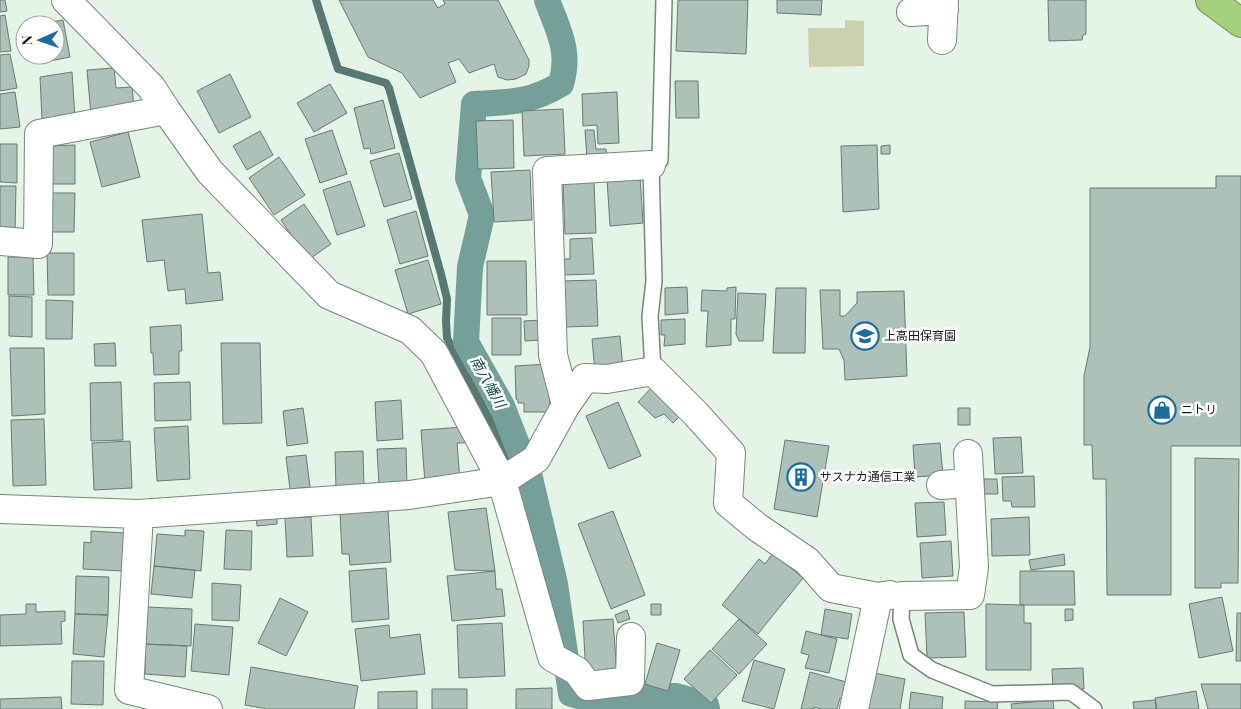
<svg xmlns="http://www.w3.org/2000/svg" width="1241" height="709" font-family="'Playfair Display','Noto Sans JP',serif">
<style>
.green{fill:#ccd0ae}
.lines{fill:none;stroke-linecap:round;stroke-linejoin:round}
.stream{stroke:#587873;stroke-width:8}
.canal{stroke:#75a09a;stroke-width:26}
.building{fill:#adc1b8;stroke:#687b73}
.lane-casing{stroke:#79877a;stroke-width:18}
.street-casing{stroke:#79877a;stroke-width:30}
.highway-casing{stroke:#749159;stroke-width:30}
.lane{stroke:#fff;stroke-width:15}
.street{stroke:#fff;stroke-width:28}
.highway{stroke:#a6d07c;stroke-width:28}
.labels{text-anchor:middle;stroke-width:5;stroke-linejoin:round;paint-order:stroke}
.poi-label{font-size:12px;fill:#161c17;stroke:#fff;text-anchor:start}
.water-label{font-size:14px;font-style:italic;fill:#0b4c46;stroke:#fff}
</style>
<rect width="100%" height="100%" fill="#e4f4e6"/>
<path class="green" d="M845 20 864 21V66L809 67 808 28H845Z"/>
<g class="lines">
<path class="stream" d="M316 0 338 69 386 83 389 88 441 274 447 299 446 321 447 338 493 426 511 469"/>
<path class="canal" d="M547 0C558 30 571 51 561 84 530 103 510 102 474 104L468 178 482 215 470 267 466 342 502 406 530 478 555 584 571 694 591 699 676 696 706 705 707 709"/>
</g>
<path class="building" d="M0 0H5L7 11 0 12Z
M339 0H433L438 8 445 4 443 0H498L529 60V66L526 74 516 79 507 80 498 77 494 64 469 73 459 59 448 63 456 82 420 98 402 73 368 57Z
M678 0H748L746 54 676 51Z
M777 0H822L821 15 777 13Z
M1048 0H1086V34L1083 35 1082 40 1049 41Z
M5 15 11 51 0 52V16Z
M63 20 70 57 40 63 39 55H55V25H34Z
M10 54 17 88 0 91V55Z
M114 68 116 88 132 87 134 107 91 115 87 70Z
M72 72 75 118 42 120 40 77Z
M230 74 251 117 219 133 197 91Z
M675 81H698L699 118H676Z
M330 84 347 113 314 132 297 103Z
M15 92 20 127 0 129V94Z
M617 92 619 143 598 144 597 125 583 126 582 94Z
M383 100 395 148 371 154 370 148 364 149 354 108Z
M563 109 565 154 524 156 522 111Z
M513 120 514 168 478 169 476 121Z
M332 130 347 174 320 183 305 139Z
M585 130H594L596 149H606L607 159 587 160Z
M260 131 273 155 247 170 233 146Z
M128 132 140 177 102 187 90 142Z
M0 144H17V183L0 182Z
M75 145V184H50V146Z
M877 145 879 209 843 212 841 146Z
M890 145V154H881V146Z
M399 153 412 199 384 207 370 161Z
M279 157 305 195 274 215 249 178Z
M530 170 532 220 494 222 491 172Z
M1216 176H1241V446H1171V595H1107L1106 479H1093L1092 445H1084V376L1090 347V188H1216Z
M640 177 643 223 610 226 607 179Z
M350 181 365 226 337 235 323 190Z
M594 182 596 233 565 234 563 183Z
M0 186H16L15 232H0Z
M51 193H75L74 232H50Z
M304 204 331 244 308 260 281 220Z
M416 211 428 256 400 264 387 220Z
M202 214 208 273 220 272 223 300 186 304 185 289 168 291 164 260 147 262 142 220Z
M592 238 594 274 563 275 562 259H570V239Z
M47 253H74V295H48Z
M8 257H33L34 295H8Z
M428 260 441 304 408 314 395 270Z
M487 261H526L527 315H487Z
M596 280 598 326 564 327 562 281Z
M687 287 688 313 665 315V288Z
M736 287 735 319H731V345L706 347 708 311H701L702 290 727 291V288Z
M776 288H806L805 353H773Z
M820 290H840V316H845L857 303V292L904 291 907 376 845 380 844 360 839 349H823Z
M738 293 766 294 763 341H739L736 334Z
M9 296 32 297V337L9 336Z
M46 300 73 301 72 339H46Z
M492 318H521V355H492Z
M685 319V344L664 346 665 335H661V320Z
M542 320 543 340 525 341 524 321Z
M181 325 182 351H179V374L154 375 153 353H151L150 327Z
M620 336 623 369 595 372 592 339Z
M115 343 116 366H95L94 344Z
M221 343H260L262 423 223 424Z
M10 348H44L45 414 12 416Z
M549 364 550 412H524V403H518V400L516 399 515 366Z
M121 382 123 440 91 441 90 383Z
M190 382 191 420 155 421 154 383Z
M652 387 681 415 673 423 664 414 655 418 638 402Z
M401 400 403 439 377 441 375 402Z
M618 402 641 456 609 469 586 416Z
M303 408 308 443 287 446 283 411Z
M958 408H970V425H958Z
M44 419 46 485 13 486 11 420Z
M188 426 190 479 157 481 154 428Z
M464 427 465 443H457L460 481 425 483 421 430Z
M1021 437 1023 473 995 474 993 438Z
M785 440 829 446 817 517 774 509Z
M130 441 132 488 94 490 92 443Z
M940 443 943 475 915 477 913 445Z
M406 448 407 485 379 486 377 449Z
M363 451 364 488 336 489 335 452Z
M306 455 310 487 290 489 286 457Z
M1195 458 1239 459 1238 583H1221V588H1195Z
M1034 476 1035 507H1012L1011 501H1003L1002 477Z
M984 479H997L998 494H984Z
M944 502 946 535 917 537 915 503Z
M486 508 495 571 455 570 448 512Z
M388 510 391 562 350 565 349 554H342L340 513Z
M613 511 645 595 611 609 578 524Z
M277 515V524L257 526 256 517Z
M311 517 313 556 287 557 285 518Z
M1029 517 1030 555 992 556 991 519Z
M185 530 204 531 201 571 154 566 157 534 185 536Z
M226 530 252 531 251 570 224 569Z
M91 531 124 533 123 571 83 569 84 542 91 543Z
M951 541 953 576 922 578 920 543Z
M773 553 803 578 758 634 722 605 759 559 765 564Z
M1064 554 1065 565 1031 570 1029 560Z
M154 566 195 570 192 598 151 594Z
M386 568 389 619 352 622 349 571Z
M495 571 496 589H502L505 616 452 621 447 576Z
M1020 571H1074L1075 605H1020Z
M76 576 109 577 108 615 75 614Z
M212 583 241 585 239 621 212 620Z
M1222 597 1233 651 1199 658 1189 604Z
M280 598 308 612 286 656 258 643Z
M26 604H36V612L65 611V621L61 622 62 644 0 646V615L26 614Z
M651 604H661V615H651Z
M986 604 1024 605V623H1031V670H986Z
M146 607 192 609 191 646 145 644Z
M825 609 852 614 848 639 821 635Z
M1065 609H1073V620L1065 621Z
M627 610 630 619 618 623 615 615Z
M964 612 966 657 927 658 925 613Z
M1237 613H1241V661H1236Z
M75 614 108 615 104 657 73 654Z
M613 619 617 676 586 677 583 621Z
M739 619 767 644 739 674 712 649Z
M502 623 505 676 459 678 457 625Z
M195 624 233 627 229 675 191 671Z
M389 625 390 638 420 634 425 674 361 681 355 629Z
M806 631 837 639 829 673 805 668 809 655 801 653Z
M657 643 680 650 668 691 645 684Z
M145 644 187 646 185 677 145 674Z
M710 650 737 675 711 703 684 679Z
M754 660 785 669 774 709 742 701Z
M72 661H104L103 705 71 704Z
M251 667 358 686 354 709H267L245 705Z
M1083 668 1084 689H1053L1052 669Z
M810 672 850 683 845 700 840 698 837 709H821L814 707V709H801Z
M874 673 905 679 900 709H868Z
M1201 684H1241V709H1208Z
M552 688V709H516V689Z
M432 689H467V709H432Z
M417 691V709H378V692Z
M1196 691 1199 709H1157L1155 698Z
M911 692 943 697 942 709H909Z
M61 697 62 709H0V699Z
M1053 700 1054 709H1012L1011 704Z
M1155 700 1156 709H1134L1133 702Z
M965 701 998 702 997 709H965Z"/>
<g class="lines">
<g class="lane-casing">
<path id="lane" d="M653 371 650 316 654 281 651 165 660 160 664 0
M897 596H902L901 619 911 655 932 670 992 694 1071 692 1094 709"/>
</g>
<g class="street-casing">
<path id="street" d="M911 12 944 10
M942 40 944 0
M166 110 210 172 329 295 410 330 434 353 502 481 552 657 577 671 588 686 630 681 631 637
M0 241 38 244 39 134 166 110 151 87 66 0
M566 405 553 355 547 171 651 165
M941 485 969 483
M0 509 139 514 409 495 502 481 536 459 566 405 585 378 607 379 653 371 696 414 731 453 728 503 757 527 807 561 831 588 878 597 890 595
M139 514 129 690 208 709
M902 596 970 595 974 567 968 454
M854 709 878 597"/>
</g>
<g class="highway-casing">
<path id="highway" d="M1210 0 1241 23"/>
</g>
<use href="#lane" class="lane"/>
<use href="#street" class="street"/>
<use href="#highway" class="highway"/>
</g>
<defs>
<g id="school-ring" transform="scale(1.4375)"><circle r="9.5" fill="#fff" stroke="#1c6d9e" stroke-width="1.5"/><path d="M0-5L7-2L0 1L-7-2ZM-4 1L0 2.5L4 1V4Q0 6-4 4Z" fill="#1c6d9e"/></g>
<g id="shop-ring" transform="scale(1.4375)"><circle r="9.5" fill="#fff" stroke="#1c6d9e" stroke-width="1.5"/><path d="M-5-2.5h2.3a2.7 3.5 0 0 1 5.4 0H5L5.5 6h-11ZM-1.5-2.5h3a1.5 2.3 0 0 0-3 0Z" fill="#1c6d9e"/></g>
<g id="building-ring" transform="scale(1.4375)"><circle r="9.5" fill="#fff" stroke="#1c6d9e" stroke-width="1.5"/><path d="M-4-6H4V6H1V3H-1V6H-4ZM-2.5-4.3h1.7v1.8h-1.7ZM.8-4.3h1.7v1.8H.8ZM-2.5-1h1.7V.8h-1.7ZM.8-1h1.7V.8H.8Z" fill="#1c6d9e"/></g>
</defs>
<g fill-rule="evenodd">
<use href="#school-ring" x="865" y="336"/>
<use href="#shop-ring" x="1162" y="410"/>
<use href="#building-ring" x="801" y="477"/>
</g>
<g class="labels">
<g class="poi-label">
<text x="884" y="340">上高田保育園</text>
<text x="1181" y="414">ニトリ</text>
<text x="820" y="481">サスナカ通信工業</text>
</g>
<g class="water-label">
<text transform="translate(488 382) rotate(61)" y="5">南八幡川</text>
</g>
</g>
<g transform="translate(40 40) rotate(268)"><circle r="24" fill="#ffffff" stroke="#a2a4a2"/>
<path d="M0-4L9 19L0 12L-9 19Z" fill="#1c6d9e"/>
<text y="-8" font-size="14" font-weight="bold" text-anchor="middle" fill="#161c17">N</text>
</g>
</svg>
